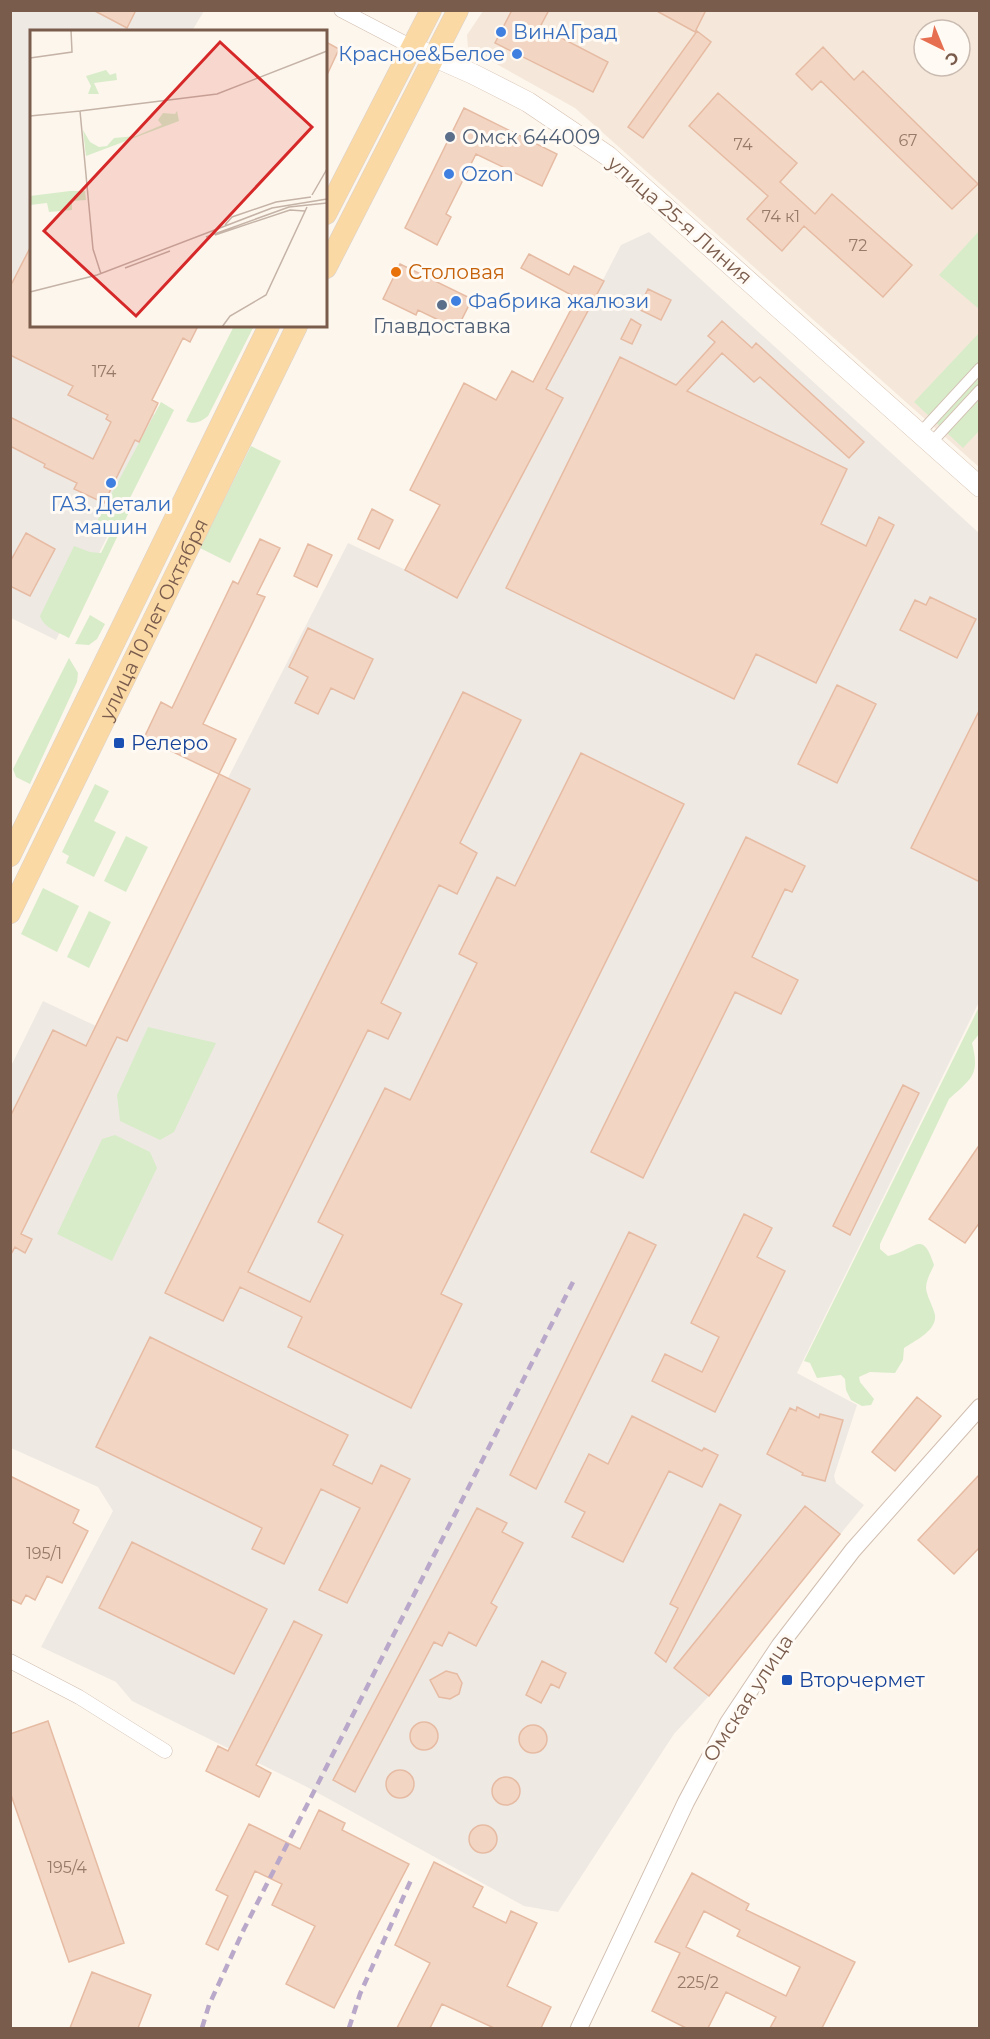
<svg xmlns="http://www.w3.org/2000/svg" width="990" height="2039" font-family="Montserrat,sans-serif">
<style>
.residential{fill:#f5e8da;fill-rule:evenodd}
.industrial{fill:#efe9e4}
.green{fill:#d8ecc9}
.building{fill:#f3d5c3;stroke:#e6bba3;stroke-width:1.5;fill-rule:evenodd}
.lines{fill:none;stroke-linecap:round;stroke-linejoin:round}
.pedestrian-casing{stroke:#d1beb0;stroke-width:12}
.minor-casing{stroke:#d1beb0;stroke-width:15}
.tertiary-casing{stroke:#d1beb0;stroke-width:18}
.secondary-casing{stroke:#d6c0b0;stroke-width:21}
.primary-casing{stroke:#dad1cd;stroke-width:22}
.pedestrian{stroke:#fff;stroke-width:10}
.minor{stroke:#fff;stroke-width:14}
.tertiary{stroke:#fff;stroke-width:16}
.secondary{stroke:#fff;stroke-width:20}
.primary{stroke:#fbd9a5;stroke-width:21}
.rail{stroke:#b9a8c9;stroke-width:4.5;stroke-dasharray:9 6;stroke-linecap:butt}
.shop-dot{fill:#3f7fe0;stroke:#fffaf3;stroke-width:2}
.service-dot{fill:#5c6f8a;stroke:#fffaf3;stroke-width:2}
.food-dot{fill:#e8710a;stroke:#fffaf3;stroke-width:2}
.transit-dot{fill:#1a4fb4;stroke:#fffaf3;stroke-width:2}
.labels{text-anchor:middle;stroke-width:6;stroke-linejoin:round;paint-order:stroke}
.number-label{font-size:16px;fill:#987a6a}
.shop-label{font-size:20px;fill:#366cbe;stroke:#fffaf3;text-anchor:start}
.service-label{font-size:20px;fill:#4e5e75;stroke:#fffaf3;text-anchor:start}
.street-label{font-size:20px;fill:#7a5c4d;stroke:#fffaf3}
.food-label{font-size:20px;fill:#c56008;stroke:#fffaf3;text-anchor:start}
.transit-label{font-size:20px;fill:#164399;stroke:#fffaf3;text-anchor:start}
.inset-road{fill:none;stroke:#c5b3a7;stroke-width:1.5}
.view{fill:#d62828;fill-opacity:0.15;stroke:#d62828;stroke-width:3}
.inset-edge{fill:none;stroke:#7a5c4d;stroke-width:3}
</style>
<rect width="100%" height="100%" fill="#fdf6ec"/>
<path class="residential" d="M483 11H979V467L575 108 468 48 467 35ZM924 30H960V66H924Z"/>
<path class="industrial" d="M10 11H204L192 31 32 32V326H109L87 380 165 420 56 640 11 618Z
M649 232 979 533V1002L797 1373 857 1405 834 1476 836 1483 864 1505 709 1696 674 1734 558 1912 524 1906 307 1787 132 1701 116 1682 41 1647 113 1511 98 1487 11 1448 10 1068 43 1001 96 1026 219 774 228 778 348 543 406 570 512 371 546 389 621 245Z"/>
<path class="green" d="M979 231V309L939 275Z
M234 326H254L208 416C201 422 194 425 186 421Z
M979 333V431L963 448 914 402Z
M161 402 174 410 125 508 130 510 69 638C58 632 44 628 40 616L74 546 90 552 101 553 109 537C100 532 97 529 98 519Z
M251 446 281 461 230 563 200 548Z
M90 615 105 624 97 639 89 645 75 644Z
M69 658 78 673 77 682 30 784 16 777 13 769Z
M95 784 109 791 94 821 116 832 94 877 66 863 69 856 62 852Z
M126 836 148 847 126 892 104 881Z
M43 888 79 906 57 952 21 934Z
M89 911 111 922 89 968 67 957Z
M979 1007V1034L972 1043C980 1075 972 1078 949 1099L880 1244V1249L888 1256C916 1250 922 1228 934 1265 931 1272 926 1280 926 1288 927 1297 933 1306 935 1315 937 1331 914 1341 904 1348L903 1360 895 1373 870 1372 859 1377 860 1382 874 1399 871 1405 862 1406 851 1400 846 1390 845 1379 841 1375 817 1378 810 1363 804 1361Z
M148 1027 216 1043 174 1132 160 1140 120 1121 117 1095Z
M115 1135 150 1152 157 1168 112 1261 57 1234 102 1139Z"/>
<path class="building" d="M93 10H136L127 28Z
M512 10H549L540 27 608 62 593 92 495 43Z
M655 10H706L695 32Z
M697 31 711 42 643 138 628 127Z
M326 42 339 49 326 77Z
M823 47 854 80 863 71 978 184 952 209 821 81 812 90 796 74Z
M718 93 797 163 780 182 815 214 832 194 912 265 883 297 804 226 782 251 747 219 768 196 689 126Z
M464 108 557 154 542 186 476 154 446 214 451 217 437 245 405 228Z
M32 244V326H198L190 342 183 338 152 400 158 403 139 442 135 440 104 503 74 489 77 483 44 467 45 464 10 446V417L93 459 111 422 106 419 108 415 68 395 73 386 10 355V287Z
M529 254 569 275 574 266 604 281 546 389 563 398 457 598 405 570 440 505 410 490 464 383 496 400 512 371 533 382 577 298 521 268Z
M400 264 472 299 457 329 418 310 416 315 383 299Z
M648 289 671 300 661 320 638 309Z
M631 319 641 325 632 344 621 339Z
M722 321 752 348 756 343 864 442 849 458 760 377 754 382 722 353 687 391 847 469 821 524 866 546 879 517 894 525 816 683 756 654 734 699 506 588 620 357 676 385 715 342 708 336Z
M372 509 393 520 379 549 358 539Z
M26 533 55 549 30 596 10 586V562Z
M260 539 280 548 257 594 265 597 203 724 236 739 219 774 250 789 127 1041 117 1037 21 1234 32 1239 25 1253 15 1247 10 1256V1117L53 1030 86 1046 219 774 144 738 161 702 172 708 233 581 238 584Z
M308 544 332 555 317 587 294 576Z
M930 597 976 619 957 658 900 630 915 600 926 605Z
M308 628 373 659 354 699 331 688 318 714 295 703 308 677 289 667Z
M837 685 876 704 837 783 798 764Z
M463 692 521 720 460 843 477 853 457 894 439 885 381 1003 401 1013 388 1039 368 1030 248 1272 310 1302 343 1235 318 1222 385 1088 410 1100 477 963 459 954 497 877 515 886 581 753 684 804 441 1294 462 1304 411 1408 288 1347 302 1317 240 1287 223 1321 165 1293Z
M980 709V882L911 848Z
M746 837 805 866 792 892 785 889 752 957 798 980 781 1014 735 992 643 1178 591 1152Z
M903 1085 919 1093 850 1235 833 1226Z
M980 1144V1222L965 1243 929 1219Z
M744 1214 772 1228 757 1257 785 1271 715 1412 652 1381 665 1354 702 1372 719 1337 691 1323Z
M629 1232 656 1245 536 1489 510 1475Z
M150 1337 348 1435 333 1465 372 1484 381 1465 410 1479 347 1603 319 1590 360 1508 321 1489 284 1564 252 1549 262 1528 96 1447Z
M917 1397 941 1416 895 1471 872 1452Z
M797 1407 819 1418 820 1414 843 1420 825 1481 802 1475 803 1473 767 1454 790 1408 796 1411Z
M632 1416 702 1451 704 1448 718 1455 702 1487 669 1471 623 1562 572 1537 585 1512 565 1502 589 1454 608 1464Z
M980 1474V1547L954 1574 918 1540Z
M10 1476 79 1510 73 1523 88 1531 62 1583 47 1576 35 1600 26 1595 21 1604 10 1599Z
M720 1504 741 1515 666 1662 655 1653 678 1608 670 1604Z
M805 1506 840 1534 709 1696 674 1668Z
M477 1508 507 1523 502 1532 523 1543 491 1603 497 1607 476 1646 449 1632 442 1646 434 1642 355 1792 333 1780Z
M132 1542 267 1609 234 1674 99 1608Z
M294 1621 322 1635 256 1765 271 1773 259 1797 206 1771 218 1746 228 1751Z
M542 1661 566 1673 559 1688 551 1684 541 1703 526 1695Z
M446 1671 457 1674 462 1683 459 1694 450 1699 439 1697 430 1680Z
M48 1721 124 1943 69 1962 10 1792V1734Z
M410 1736a14 14 0 1 1 28 0a14 14 0 1 1-28 0Z
M519 1739a14 14 0 1 1 28 0a14 14 0 1 1-28 0Z
M386 1784a14 14 0 1 1 28 0a14 14 0 1 1-28 0Z
M492 1791a14 14 0 1 1 28 0a14 14 0 1 1-28 0Z
M319 1810 345 1823 342 1830 409 1864 334 2008 286 1984 315 1926 272 1905 282 1884 255 1871 218 1950 206 1944 228 1896 216 1890 249 1824 300 1849Z
M469 1839a14 14 0 1 1 28 0a14 14 0 1 1-28 0Z
M434 1862 483 1887 473 1907 506 1923 511 1911 537 1923 507 1986 551 2007 541 2028H494L442 2004 430 2028H397L430 1963 395 1945Z
M692 1873 749 1904 746 1910 855 1962 822 2028H770L776 2017 726 1992 708 2028H686L652 2011 680 1953 655 1942ZM704 1911 740 1930 737 1936 800 1967 786 1996 686 1947Z
M92 1972 151 1995 138 2028H70Z"/>
<g class="lines">
<g class="pedestrian-casing">
<path id="pedestrian" d="M920 433 980 368
M931 443 980 390"/>
</g>
<g class="minor-casing">
<path id="minor" d="M341 10 412 47
M10 1661 79 1697 165 1751"/>
</g>
<g class="tertiary-casing">
<path id="tertiary" d="M579 2028 686 1802 728 1723 780 1645 853 1550 980 1407"/>
</g>
<g class="secondary-casing">
<path id="secondary" d="M412 47 473 74 528 102 608 156 980 487"/>
</g>
<g class="primary-casing">
<g id="primary">
<path d="M326 214 431 10"/>
<path d="M326 268 458 10"/>
<path d="M10 856 269 326"/>
<path id="s1" d="M10 913 297 326"/>
</g>
</g>
<use href="#pedestrian" class="pedestrian"/>
<use href="#minor" class="minor"/>
<use href="#tertiary" class="tertiary"/>
<use href="#secondary" class="secondary"/>
<use href="#primary" class="primary"/>
<path class="rail" d="M202 2028 209 2005 244 1929 573 1282
M349 2028 360 1994 411 1880"/>
</g>
<g class="shop-dot">
<circle cx="501" cy="32" r="6"/>
<circle cx="517" cy="54" r="6"/>
<circle cx="449" cy="174" r="6"/>
<circle cx="456" cy="301" r="6"/>
<circle cx="111" cy="483" r="6"/>
</g>
<g class="service-dot">
<circle cx="450" cy="137" r="6"/>
<circle cx="442" cy="305" r="6"/>
</g>
<circle class="food-dot" cx="396" cy="272" r="6"/>
<g class="transit-dot">
<rect x="113" y="737" width="12" height="12" rx="3"/>
<rect x="781" y="1674" width="12" height="12" rx="3"/>
</g>
<g class="labels">
<g class="number-label">
<text x="908" y="146">67</text>
<text x="743" y="150">74</text>
<text x="781" y="222">74 к1</text>
<text x="858" y="251">72</text>
<text x="104" y="377">174</text>
<text x="44" y="1559">195/1</text>
<text x="67" y="1873">195/4</text>
<text x="698" y="1988">225/2</text>
</g>
<g class="shop-label">
<text x="513" y="39">ВинАГрад</text>
<text x="505" y="61" text-anchor="end">Красное&amp;Белое</text>
<text x="461" y="181">Ozon</text>
<text x="468" y="308">Фабрика жалюзи</text>
<text x="111" y="511" text-anchor="middle">ГАЗ. Детали<tspan x="111" dy="23">машин</tspan></text>
</g>
<g class="service-label">
<text x="462" y="144">Омск 644009</text>
<text x="442" y="333" text-anchor="middle">Главдоставка</text>
</g>
<g class="street-label">
<text transform="translate(680 220) rotate(41)" y="7">улица 25-я Линия</text>
<text dy="7" stroke="none"><textPath href="#s1" startOffset="327">улица 10 лет Октября</textPath></text>
<text transform="translate(748 1698) rotate(-57)" y="7">Омская улица</text>
</g>
<g class="food-label">
<text x="408" y="279">Столовая</text>
</g>
<g class="transit-label">
<text x="131" y="750">Релеро</text>
<text x="799" y="1687">Вторчермет</text>
</g>
</g>
<g transform="translate(30 30)">
<rect width="297" height="297" fill="#fdf6ec"/>
<path d="M76 40 80 45 86 43 87 50 64 53 69 64H58L61 56 56 46ZM147 81 149 91 56 126 53 100 60 112 69 117 77 116 84 108 106 106 132 95 128 90 133 83 145 84ZM40 161H55L56 170 42 171V180L19 182 17 173 0 175V166Z" fill="#d8ecc9"/>
<path class="inset-road" d="M0 28 42 22 41 0M50 81 187 64 297 21M0 86 50 81 63 219 71 244M282 165 297 139M195 195 202 187 246 172 281 167M185 205 260 180 275 181M176 207 259 177 297 173M95 238 140 221M0 262 67 245 242 178 297 169M192 297 200 286 236 265 277 177"/>
<path class="view" d="M190 12 282 97 106 286 14 201Z"/>
<rect width="297" height="297" class="inset-edge"/>
</g>
<rect width="990" height="2039" fill="none" stroke="#7a5c4d" stroke-width="24"/>
<g transform="translate(942 48) rotate(137)"><circle r="28" fill="#fffaf3" stroke="#cabbb1" stroke-width="1.5"/>
<path d="M0-4.5L10 22L0 15L-10 22Z" fill="#e76f51"/>
<text y="-9" font-size="16" font-weight="bold" text-anchor="middle" fill="#7a5c4d">С</text>
</g>
</svg>
